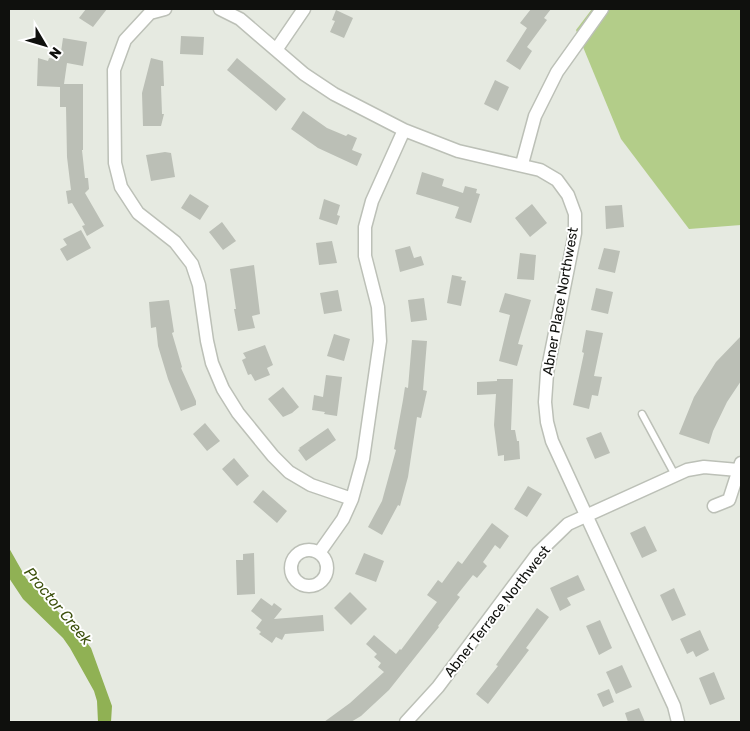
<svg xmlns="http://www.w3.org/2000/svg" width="750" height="731" font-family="Rubik,sans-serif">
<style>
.green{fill:#b3cd89}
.water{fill:#90b154}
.building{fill:#bbbfb6}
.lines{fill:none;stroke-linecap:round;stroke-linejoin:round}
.service-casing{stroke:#bcc0b7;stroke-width:9}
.minor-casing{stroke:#bcc0b7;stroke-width:15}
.service{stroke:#fff;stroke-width:6}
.minor{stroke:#fff;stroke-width:12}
.labels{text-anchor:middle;stroke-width:4;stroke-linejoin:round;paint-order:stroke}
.street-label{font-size:14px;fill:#0f100d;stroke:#fff}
.water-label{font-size:15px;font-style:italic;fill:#3c500c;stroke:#fff}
</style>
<rect width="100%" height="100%" fill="#e6eae1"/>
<path class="green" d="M592 9H741V225L689 229 621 139 576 30Z"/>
<path class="water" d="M9 548 26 578 49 603 76 629 91 648 112 706 111 722H98L97 701 94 691 70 648 63 638 23 599 9 578Z"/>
<path class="building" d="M86 9H107L93 27 79 18Z
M531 9H551L544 18 547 20 527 47 532 51 520 70 506 61 527 28 520 23Z
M336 10 353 18 344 38 330 32 335 21 332 20Z
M181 36 204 37 203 55 180 54Z
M63 38 87 42 83 66 67 63 64 84H83V150H82L85 178H88L89 189 85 193 104 226 87 236 82 226 85 225 72 203 68 204 66 191 71 190 67 157 66 107H60V87L37 86 38 58 48 61 49 58 56 59 57 51 61 52Z
M151 58 163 61 164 86H161L162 114H164L161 126H143L142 93Z
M237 58 286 99 276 111 227 70Z
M495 80 509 87 498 111 484 104Z
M303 111 327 128 346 136 348 134 357 138 352 150 362 154 357 166 318 148 291 129Z
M165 152 171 153 175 177 151 181 146 155Z
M422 172 444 179 442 186 463 193 465 186 477 189 476 193 480 194 471 223 455 218 459 207 416 194Z
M190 194 209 206 200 220 181 208Z
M324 199 340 205 337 215 340 216 337 225 319 219Z
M532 204 547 223 530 237 515 218Z
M622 205 624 227 606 229 605 206Z
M222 222 236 241 223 250 209 232Z
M81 230 91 248 67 261 60 249 67 245 63 239Z
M332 241 337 263 319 265 316 243Z
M410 246 414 258 421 256 424 265 400 272 395 250Z
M604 248 620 251 615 273 598 269Z
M520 253 536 255 534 280 517 279Z
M254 265 260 314 252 316 255 328 238 331 234 309H236L230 269Z
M452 275 462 277 461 280 466 281 461 306 447 303Z
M596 288 613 292 608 314 591 310Z
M338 290 342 311 324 314 320 293Z
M505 293 531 300 518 344 523 345 517 366 499 361 510 315 499 312Z
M424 298 427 320 411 322 408 300Z
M169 300 174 332 172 333 182 367 181 368 196 401V405L181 411 168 379 158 346 156 327 151 328 149 302Z
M586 330 603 333 594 376 602 377 598 396 592 395 589 409 573 405 584 353 582 352Z
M334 334 350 339 344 361 327 356Z
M741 336V381L727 402 713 431 709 444 679 434 694 397 716 362Z
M412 340 427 341 423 390 427 391 421 418 417 417 408 477 400 506 398 505 382 535 368 527 382 501 396 450 394 449 403 400 405 387 408 388Z
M265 345 273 365 267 368 270 375 255 381 251 374 248 375 242 360 246 358 243 353Z
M326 375 342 377 337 416 324 414 325 412 312 410 314 395 323 397Z
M497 379H513L511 430H515L517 441H519L520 459 504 461V455L498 456 494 425 496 394 477 395V382L497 381Z
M283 387 299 407 292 413 283 417 268 399Z
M205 423 220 441 207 451 193 434Z
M328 428 336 440 306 461 298 450 300 449 299 448Z
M601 432 610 453 595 459 586 438Z
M234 458 249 476 237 486 222 469Z
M528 486 542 494 527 517 514 509Z
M263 490 287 511 277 523 253 502Z
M492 523 509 536 500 549 495 545 483 562 487 566 477 578 473 575 457 595 460 597 438 626 439 627 389 690 361 716 351 722H324L350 703 384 672 378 667 381 663 374 657 377 654 366 644 374 635 396 654 400 649 401 650 437 602 427 595 438 580 442 583 458 561 462 564Z
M645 526 657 551 642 558 630 533Z
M254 553 255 594 237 595 236 560H243V554Z
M364 553 384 561 376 582 355 574Z
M578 575 585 590 567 598 571 605 560 611 550 588Z
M674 588 686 615 672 621 660 595Z
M350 592 367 609 351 625 334 608Z
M261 598 272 606 274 603 282 609 274 619 323 615 324 631 285 634 282 640 276 637 272 643 259 634 261 632 256 628 262 620 251 611Z
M537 608 549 617 526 648 529 650 488 704 476 694 498 666 496 665Z
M600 620 612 648 599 655 586 626Z
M700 630 709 650 696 657 693 651 687 654 680 639Z
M622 665 632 687 616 694 606 672Z
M714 672 725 699 710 705 699 678Z
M609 689 614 702 603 707 597 694Z
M639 708 645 722H628L625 713Z"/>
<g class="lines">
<g class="service-casing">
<path id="service" d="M642 414 675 475"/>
</g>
<g class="minor-casing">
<path id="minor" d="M165 9 150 13 125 40 114 70 115 163 121 187 138 213 175 242 192 264 199 285 207 341 212 363 223 389 238 413 273 456 289 472 311 485 352 499
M220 9 240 19 304 74 334 94 404 130 458 151 540 170 557 180 568 195 575 214V233L547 373 545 402 547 422 552 441 674 706 678 722
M276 50 304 9
M522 164 535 116 557 72 602 9
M714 506 729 500 741 463
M291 568a18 18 0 1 1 36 0a18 18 0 1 1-36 0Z
M319 553 343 519 352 499 363 459 380 341 378 307 365 256V227L372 201 404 130
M406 722 438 687 538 553 568 524 687 470 704 467 738 470"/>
</g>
<use href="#service" class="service"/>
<use href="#minor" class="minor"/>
</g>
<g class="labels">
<g class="street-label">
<text transform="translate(560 301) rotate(-80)" y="5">Abner Place Northwest</text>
<text transform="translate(497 611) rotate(-52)" y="5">Abner Terrace Northwest</text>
</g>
<g class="water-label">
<text transform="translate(58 606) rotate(50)" y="5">Proctor Creek</text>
</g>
</g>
<rect width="750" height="731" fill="none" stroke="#0f100d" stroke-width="20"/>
<g transform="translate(45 45) rotate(128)" stroke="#ffffff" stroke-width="4" paint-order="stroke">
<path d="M0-4L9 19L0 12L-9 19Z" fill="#0f100d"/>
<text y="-8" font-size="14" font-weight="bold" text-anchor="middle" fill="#0f100d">N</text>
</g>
</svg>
